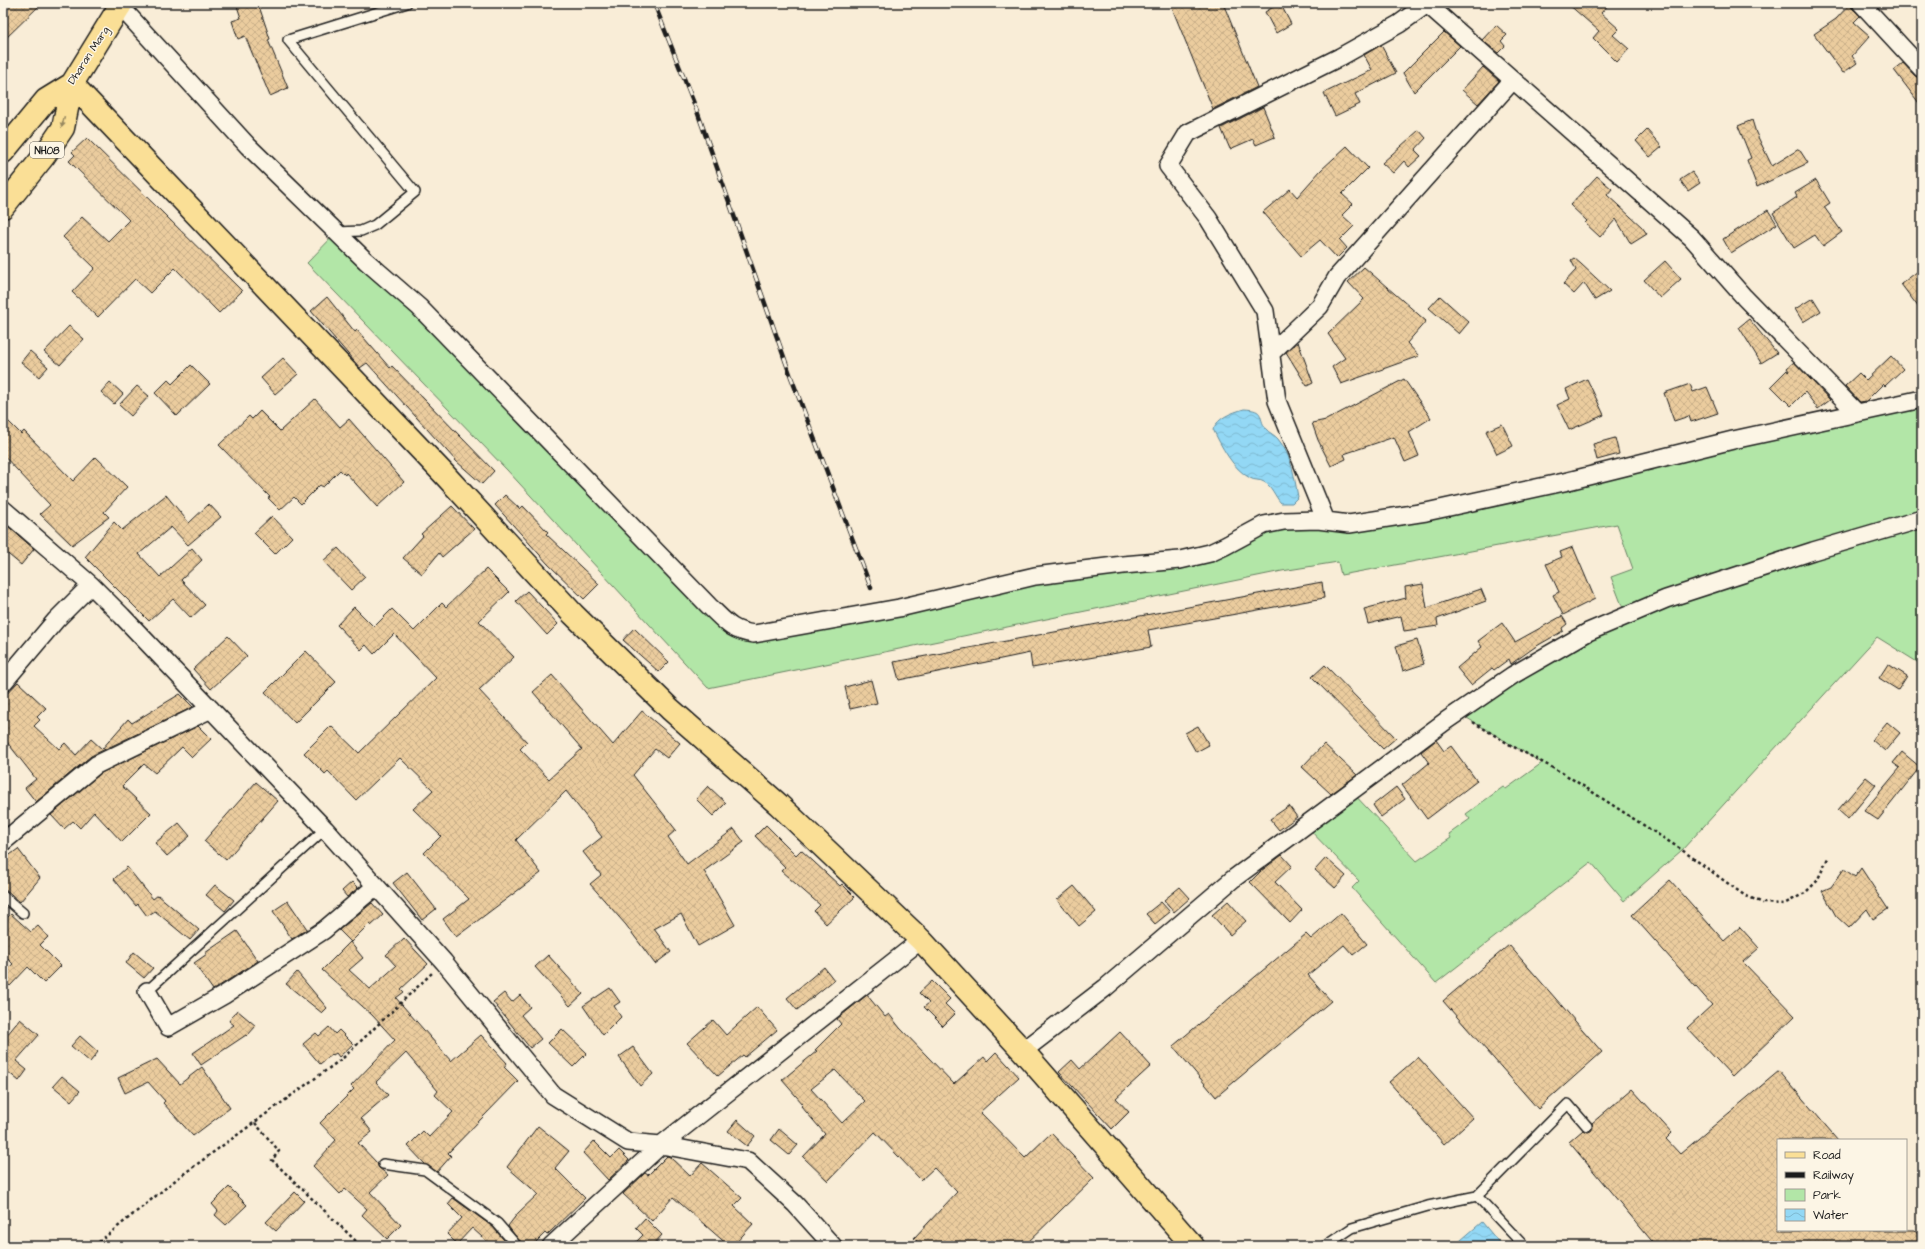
<svg xmlns="http://www.w3.org/2000/svg" width="1925" height="1249" font-family="'Architects Daughter',sans-serif">
<style>
.green{fill:#b2e6a7;stroke:#678162}
.water{fill:url(#water-waves);stroke:#638d9e}
.building{fill:url(#building-cross-hatch);stroke:#1c1c1c;fill-rule:evenodd}
.lines{fill:none;stroke-linecap:round;stroke-linejoin:round}
.lane-casing{stroke:#1c1c1c;stroke-width:12}
.street-casing{stroke:#1c1c1c;stroke-width:20}
.primary-casing{stroke:#1c1c1c;stroke-width:25}
.highway-casing{stroke:#1c1c1c;stroke-width:25}
.path{stroke:#1c1c1c;stroke-width:2.5;stroke-dasharray:3 3;stroke-linecap:butt}
.lane{stroke:#fcf5e5;stroke-width:9}
.street{stroke:#fcf5e5;stroke-width:17}
.primary{stroke:#fadf96;stroke-width:22}
.highway{stroke:#fadf96;stroke-width:22}
.rail-casing{stroke:#1c1c1c;stroke-width:4.5}
.rail{stroke:#fcf5e5;stroke-width:3;stroke-dasharray:9;stroke-linecap:butt}
.oneway{fill:#96875f}
.labels{text-anchor:middle;stroke-width:3;stroke-linejoin:round;paint-order:stroke}
.shield{fill:#fcf5e5;stroke:#5f5d58;stroke-width:1}
.shield-label{font-size:10px;font-weight:bold;fill:#1c1c1c}
.street-label{font-size:11px;fill:#1c1c1c;stroke:#fcf5e5}
</style>
<defs>
<pattern id="water-waves" width="16" height="10" patternUnits="userSpaceOnUse"><rect width="16" height="10" fill="#93d8f5"/><path d="M0 5q4-4 8 0t8 0" fill="none" stroke="#7eb9d1"/></pattern>
<pattern id="building-cross-hatch" width="8" height="8" patternUnits="userSpaceOnUse"><rect width="8" height="8" fill="#ebcc9e"/><path d="M0 0l8 8M0 8l8-8" fill="none" stroke="#c9af88"/></pattern>
</defs>
<rect width="100%" height="100%" fill="#f9edd7"/>
<filter id="ink" filterUnits="userSpaceOnUse"><feTurbulence type="fractalNoise" baseFrequency=".025" numOctaves="2"/><feDisplacementMap in="SourceGraphic" scale="8" xChannelSelector="R" yChannelSelector="G"/><feConvolveMatrix kernelMatrix="1 2 1 2 8 2 1 2 1" color-interpolation-filters="sRGB"/></filter>
<g filter="url(#ink)">
<path class="green" d="M337 232 739 632 1180 560 1264 525 1349 524 1922 399V665L1877 637 1682 850 1624 901 1591 862 1436 983 1352 888 1359 881 1305 825 1351 791 1417 861 1451 838 1449 834 1470 819 1466 814 1503 787 1506 789 1542 763 1457 712 1626 616 1611 577 1633 569 1617 524 1341 575 1338 562 1282 571 708 688 507 470 307 263Z"/>
<path class="water" d="M1244 409C1266 410 1257 416 1266 429 1269 433 1275 435 1278 439 1292 456 1294 476 1298 497L1292 503H1281C1275 497 1272 486 1264 482 1260 479 1254 481 1250 478 1233 469 1221 446 1213 429 1219 417 1231 413 1244 409Z
M1482 1222 1502 1246H1454Z"/>
<path class="building" d="M3 3H42L3 41Z
M246 3H258L270 39 268 40 288 88 270 96 245 36 238 39 232 21 241 18 237 6Z
M1170 3H1223L1257 87 1213 109Z
M1280 3 1291 24 1276 33 1265 12Z
M1567 3H1610L1601 13 1619 29 1613 35 1629 49 1617 62 1593 38 1599 31Z
M1849 5 1860 16 1854 22 1870 36 1852 56 1857 63 1843 73 1814 34 1836 19Z
M1496 25 1507 35 1501 41 1505 46 1498 53 1482 40Z
M1444 32 1460 46 1414 92 1403 73Z
M1381 45 1396 73 1355 94 1360 104 1335 116 1324 93 1372 70 1364 55Z
M1903 63 1915 76 1922 79V107L1894 70Z
M1483 67 1499 81 1478 104 1462 90Z
M1263 107 1275 137 1256 145 1253 139 1230 149 1221 128Z
M1752 120 1756 133 1772 166 1799 149 1808 163 1757 187 1747 160 1751 158 1738 126Z
M1419 130 1426 138 1415 150 1421 156 1409 167 1404 161 1393 173 1382 163Z
M1647 130 1662 147 1650 157 1636 141Z
M87 138 242 291 219 313 175 268 150 293 135 279 98 317 72 292 95 268 63 237 82 217 108 241 129 220 69 161 75 155 72 152Z
M1347 146 1368 168 1342 194 1353 204 1342 215 1354 226 1340 240 1347 248 1337 258 1320 240 1301 256 1263 212 1290 189 1297 197 1321 170Z
M1692 172 1700 183 1688 191 1680 180Z
M1597 176 1612 189 1607 195 1642 227 1647 234 1631 244 1616 219 1600 237 1585 223 1587 221 1570 205Z
M1816 180 1830 203 1824 207 1842 232 1823 246 1815 235 1794 248 1773 213 1797 197 1795 193Z
M1768 210 1777 224 1731 253 1723 239Z
M1574 258 1581 264 1610 291 1595 300 1584 283 1574 294 1563 284 1576 270 1571 260Z
M1665 261 1681 279 1660 298 1644 280Z
M1364 267 1426 321 1407 343 1419 356 1341 384 1332 367 1345 358 1328 334 1364 299 1348 282Z
M1922 268V312L1901 284Z
M1440 296 1469 322 1459 334 1429 308Z
M327 297 355 332 357 330 390 368 392 366 494 471 482 484 456 461 367 363 360 368 311 311Z
M1813 298 1821 311 1803 322 1795 309Z
M1749 319 1777 353 1761 363 1739 327Z
M69 326 84 339 60 365 44 352Z
M1298 342 1313 383 1307 386 1286 352Z
M30 351 48 367 39 377 21 362Z
M1891 356 1903 369 1885 386 1883 384 1866 401 1860 402 1845 386 1859 373 1866 380Z
M283 358 298 374 275 394 261 378Z
M1794 362 1830 400 1818 409 1805 392 1791 406 1771 386 1787 370 1788 372 1789 371 1787 368Z
M191 365 210 384 177 416 155 393 168 380 172 384Z
M1404 379 1431 418 1409 432 1419 456 1405 462 1394 437 1344 454 1346 459 1331 466 1318 440 1312 423 1326 420Z
M1587 379 1604 415 1569 430 1557 405 1570 399 1566 389Z
M110 382 123 394 114 404 101 392Z
M1690 384 1693 392 1707 387 1718 413 1691 422 1689 416 1674 421 1664 393Z
M137 386 149 396 131 416 119 405Z
M315 399 340 427 349 419 404 482 377 507 346 473 345 475 340 470 323 487 320 485 301 504 294 497 280 510 268 498 270 497 219 445 249 416 252 419 260 411 280 431Z
M3 416 21 434 24 431 73 481 96 457 127 487 104 512 109 517 72 545 40 514 50 505 3 455Z
M1502 424 1513 446 1497 454 1486 431Z
M1615 438 1619 454 1597 460 1593 444Z
M166 495 189 523 209 504 221 517 188 545 171 527 139 554 160 577 192 548 202 560 181 580 205 605 191 618 173 599 149 621 85 557 114 522 122 530Z
M505 495 520 509 523 506 548 532 546 534 599 584 584 599 548 564 495 505Z
M452 506 474 529 442 557 439 553 422 574 403 558 423 536 421 534Z
M272 516 292 537 275 554 254 533Z
M3 522 34 549 21 565 3 550Z
M1573 547 1595 599 1563 615 1553 595 1559 592 1546 564 1562 557 1560 552Z
M338 548 365 577 351 590 323 561Z
M486 569 509 592 479 621 514 657 479 690 527 742 520 749 549 779 582 749 533 692 552 675 613 745 642 711 680 743 667 758 655 749 633 775 676 830 668 837 687 864 734 829 744 842 704 871 735 925 698 946 681 914 654 929 671 952 655 964 626 925 590 884 601 875 583 852 602 837 566 791 516 840 541 873 456 937 443 919 469 899 424 853 441 836 413 809 433 790 400 758 356 800 328 771 325 774 304 753 331 726 359 753 436 678 394 634 374 654 366 645 361 650 337 625 354 607 374 627 392 609 414 631 442 603 446 607Z
M1322 582 1324 598 1148 630 1151 647 1032 668 1030 653 899 680 894 662Z
M1423 584 1427 608 1481 589 1486 601 1437 619 1438 626 1404 631 1401 616 1368 624 1364 609 1406 598 1405 587Z
M527 591 558 624 547 635 516 601Z
M1562 616 1567 624 1562 628 1563 631 1535 647 1511 664 1509 659 1494 670 1492 668 1471 685 1457 668 1482 647 1478 641 1502 623 1515 642Z
M634 628 669 662 659 672 623 640Z
M228 636 247 656 211 689 193 669Z
M1417 640 1424 664 1403 671 1396 646Z
M306 651 336 682 295 723 265 692Z
M1888 664 1907 676 1898 690 1879 678Z
M1325 665 1396 738 1383 749 1312 677Z
M871 680 877 703 850 709 845 687Z
M18 682 46 708 37 717 40 720 34 726 59 749 65 743 76 755 91 739 102 749 128 719 132 723 180 694 193 707 91 756 36 802 25 788 36 779 3 737V698Z
M1887 722 1900 733 1885 751 1872 740Z
M198 726 211 739 192 757 182 747 155 773 144 764 122 786 151 813 122 842 94 812 80 828 73 821 64 829 51 815 101 773Z
M1198 726 1209 745 1196 752 1185 733Z
M1436 740 1444 751 1451 746 1477 781 1427 819 1402 785 1429 763 1421 752Z
M1324 744 1357 775 1331 794 1302 767Z
M1902 752 1920 767 1878 820 1864 811 1900 768 1893 763Z
M1866 777 1876 785 1848 819 1838 810Z
M256 782 278 801 226 860 204 841Z
M708 786 726 803 713 816 696 799Z
M1396 787 1405 799 1381 817 1373 805Z
M1289 806 1297 817 1279 830 1270 819Z
M179 823 190 836 167 856 155 843Z
M766 825 796 855 801 850 840 886 842 884 855 897 826 924 814 911 820 905 781 871 785 867 755 836Z
M18 849 40 878 20 902 3 887V860Z
M1282 855 1292 866 1275 882 1302 910 1290 923 1250 882 1261 871Z
M1326 858 1346 876 1335 888 1315 870Z
M127 867 153 899 158 895 199 930 190 940 155 911 147 916 138 904 136 906 114 879Z
M1861 868 1888 909 1873 919 1867 909 1849 928 1836 916 1822 891 1831 887 1844 869 1855 877Z
M407 872 436 909 422 920 393 883Z
M1670 880 1724 941 1740 927 1759 948 1743 962 1795 1016 1732 1076 1687 1028 1712 1005 1632 915Z
M352 882 358 888 347 897 342 891Z
M215 885 234 900 225 911 206 895Z
M1074 886 1096 912 1079 926 1057 900Z
M1180 887 1190 898 1174 912 1164 900Z
M288 901 307 929 292 939 273 911Z
M1228 901 1246 921 1230 935 1212 915Z
M1161 902 1170 912 1155 924 1146 914Z
M372 903 383 915 371 926 369 924 351 942 339 930Z
M1341 913 1367 944 1353 955 1344 945 1308 975 1331 1001 1216 1097 1173 1046 1306 934 1311 939Z
M11 914 31 932 38 926 48 937 40 945 61 966 44 983 28 967 10 986 3 979V973L13 964 3 954V922Z
M237 931 258 961 213 990 194 963 207 954 205 953Z
M404 938 428 964 401 989 404 992 396 998 451 1061 481 1035 507 1063 504 1067 518 1081 448 1153 451 1156 437 1172 425 1164 408 1146 423 1131 429 1137 453 1112 435 1095 438 1091 406 1053 376 1082 388 1095 361 1118 372 1132 358 1143 377 1163 379 1168 388 1175 370 1192 401 1225 387 1239 362 1215 367 1209 345 1189 340 1194 313 1166 336 1140 320 1123 354 1089 351 1086 395 1040 372 1015 322 970 350 942 363 958 349 970 370 989 396 966 386 955Z
M1509 945 1602 1052 1538 1109 1443 1001Z
M134 952 153 968 144 978 126 963Z
M548 955 583 994 570 1006 535 967Z
M824 967 834 980 797 1010 787 998Z
M297 972 327 1008 322 1013 286 984Z
M932 981 950 999 945 1004 955 1014 943 1026 924 1007 929 1003 919 993Z
M610 988 620 1002 614 1006 621 1017 603 1035 583 1006Z
M504 993 512 1002 520 995 530 1007 521 1015 541 1039 530 1048 493 1002Z
M867 995 885 1017 889 1014 900 1028 954 1084 984 1057 987 1061 996 1052 1019 1077 980 1112 1025 1158 1051 1133 1094 1178 1024 1246H922L914 1238 957 1192 934 1168 921 1180 875 1132 828 1181 803 1157 825 1134 801 1106 803 1104 782 1080 817 1051 815 1050 841 1024 837 1019ZM835 1070 865 1101 842 1123 811 1089Z
M757 1007 777 1030 745 1057 743 1055 718 1076 687 1043 713 1020 726 1035Z
M237 1010 256 1026 247 1036 246 1035 201 1065 193 1053 234 1025 229 1021Z
M20 1019 39 1035 16 1061 27 1070 19 1081 7 1071 3 1076V1040Z
M329 1027 335 1034 339 1030 353 1044 339 1057 336 1053 333 1055 332 1054 320 1064 303 1044 316 1033 319 1036Z
M562 1029 587 1053 573 1067 548 1043Z
M1120 1032 1151 1066 1116 1098 1129 1112 1112 1129 1059 1072 1072 1060 1080 1069Z
M80 1036 98 1052 90 1062 71 1046Z
M633 1047 653 1074 640 1086 619 1057Z
M1418 1057 1473 1118 1444 1144 1389 1082Z
M157 1059 180 1084 202 1067 230 1108 193 1136 163 1103 165 1101 148 1082 125 1093 118 1078Z
M1779 1071 1838 1140H1778V1230H1915L1922 1238V1246H1656L1569 1142 1583 1130 1588 1132 1591 1131 1593 1128 1592 1123 1632 1089 1672 1133 1666 1139 1680 1154Z
M62 1076 80 1091 71 1101 53 1086Z
M737 1120 755 1136 747 1146 728 1131Z
M538 1126 569 1151 555 1168 585 1198 547 1235 545 1233 532 1246H523L508 1226 518 1213 538 1194 507 1167Z
M779 1129 798 1145 789 1155 771 1140Z
M594 1141 611 1158 619 1150 629 1160 608 1180 583 1153Z
M667 1156 670 1157 690 1176 702 1163 742 1198 734 1206 753 1224 733 1246H729L673 1197 652 1221 623 1194 645 1173 648 1175Z
M229 1187 247 1205 226 1225 215 1215 218 1211 212 1204Z
M295 1192 304 1201 276 1231 266 1222Z
M453 1198 493 1227 509 1246H492L472 1228 457 1244 447 1234 462 1218 448 1204Z
M645 1218 662 1235 652 1246H632L643 1235 636 1228Z"/>
<g class="lines">
<g class="lane-casing">
<path id="lane" d="M337 232 361 231 375 225 415 192 288 40 407 3
M3 896 23 913
M147 991 325 829
M383 1164 425 1170 497 1223 517 1246
M1325 1246 1352 1228 1428 1206 1477 1196
M1524 1246 1477 1196 1568 1104 1587 1126"/>
</g>
<g class="street-casing">
<path id="street" d="M1426 3 1692 238 1744 297 1857 413
M1861 3 1922 69
M120 6 248 146 366 261 419 307 709 606C726 622 730 630 754 634L899 608 1035 576 1123 565 1180 560 1210 553 1225 546 1264 525 1284 521 1318 520 1349 524 1426 512 1564 482 1733 440 1922 399
M1271 353 1320 306 1337 277 1513 80
M3 509 91 585 122 616 325 829 444 962 553 1095 628 1142 661 1145 748 1161 795 1204 833 1246
M1326 521 1277 401 1265 311 1208 218 1168 166 1188 133 1340 57 1399 24 1427 4
M3 683 56 620 91 585
M3 842 96 765 211 709
M147 991 168 1027 224 995 324 930 376 886
M1023 1051 1105 988 1233 879 1447 720 1513 675 1588 632 1666 599 1813 551 1922 519
M551 1246 661 1145 921 940"/>
</g>
<g class="primary-casing">
<path id="primary" d="M72 84 443 473 573 614 670 709 778 804 921 940 1023 1051 1193 1246
M3 152 46 100 72 84 120 6
M3 207 44 156 63 128 72 84"/>
</g>
<g class="highway-casing">
<path id="highway" d="M117 3 120 6"/>
</g>
<path class="path" d="M1473 722 1512 746 1566 775 1682 850 1744 895 1763 903 1784 904 1805 893 1817 881 1829 856
M255 1123 279 1151 272 1160 361 1246
M94 1246 178 1178 343 1058 432 973"/>
<use href="#lane" class="lane"/>
<use href="#street" class="street"/>
<use href="#primary" class="primary"/>
<use href="#highway" class="highway"/>
<g class="rail-casing">
<path id="rail" d="M654 3 697 111 791 377 871 588"/>
</g>
<use href="#rail" class="rail"/>
</g>
<defs><path id="oneway-solid" d="M-6-.8H1V-3.2L6.5 0L1 3.2V.8H-6Z"/></defs>
<use class="oneway" href="#oneway-solid" transform="translate(63 122) rotate(104)"/>
</g>
<g class="labels">
<rect class="shield" x="30" y="142" width="34" height="16" rx="3"/>
<g class="shield-label">
<text x="47" y="154">NH08</text>
</g>
<g class="street-label">
<text transform="translate(88 55) rotate(-57)" y="4">Dharan Marg</text>
</g>
</g>
<rect width="1925" height="1249" fill="none" stroke="#fcf5e5" stroke-width="16"/>
<rect x="8" y="8" width="1909" height="1233" fill="none" stroke="#1c1c1c" stroke-width="1.5" filter="url(#ink)"/>
<rect x="1777" y="1139" width="130" height="92" fill="#fcf5e5" stroke="#a29e95"/>
<rect x="1785" y="1152" width="20" height="6" fill="#fadf96" stroke="#a29e95"/>
<text x="1813" y="1159" font-size="12" fill="#1c1c1c">Road</text>
<rect x="1785" y="1172" width="20" height="6" fill="#1c1c1c" stroke="#a29e95"/>
<text x="1813" y="1179" font-size="12" fill="#1c1c1c">Railway</text>
<rect x="1785" y="1189" width="20" height="12" fill="#b2e6a7" stroke="#a29e95"/>
<text x="1813" y="1199" font-size="12" fill="#1c1c1c">Park</text>
<rect x="1785" y="1209" width="20" height="12" fill="url(#water-waves)" stroke="#a29e95"/>
<text x="1813" y="1219" font-size="12" fill="#1c1c1c">Water</text>
</svg>
